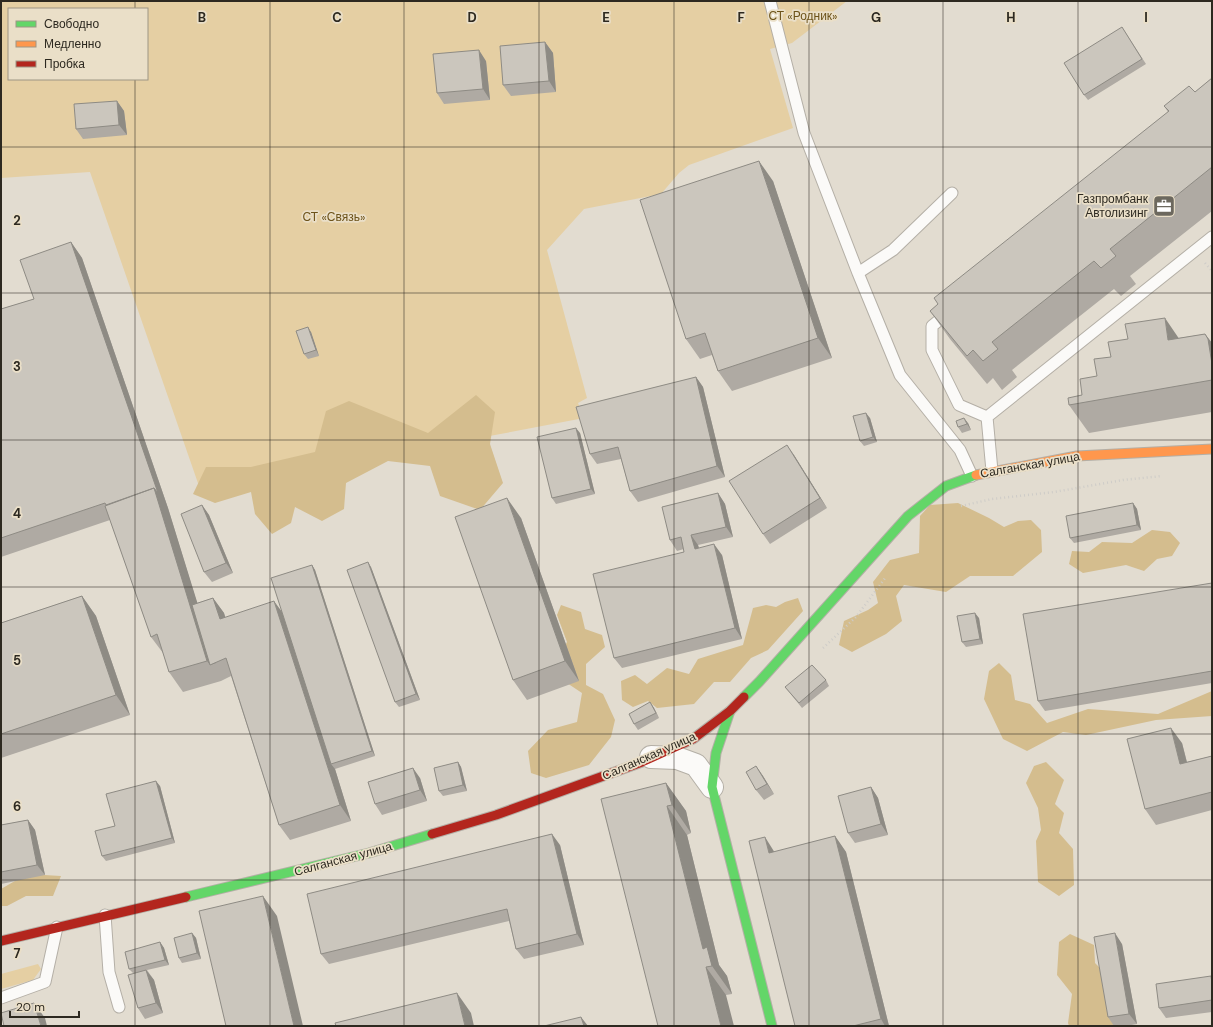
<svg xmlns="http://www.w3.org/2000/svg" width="1213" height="1027" font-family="'DM Sans',sans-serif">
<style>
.green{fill:#e5cfa3;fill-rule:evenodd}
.forest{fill:#d4bd8e}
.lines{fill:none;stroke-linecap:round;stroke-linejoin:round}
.lane-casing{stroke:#b4afa6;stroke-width:13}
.street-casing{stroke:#b4afa6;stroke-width:24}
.fast-casing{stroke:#b4afa6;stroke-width:11}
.slow-casing{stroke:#b4afa6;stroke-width:11}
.jam-casing{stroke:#b4afa6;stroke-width:11}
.path{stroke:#ceccc8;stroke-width:2.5;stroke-dasharray:1 3;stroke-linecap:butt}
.lane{stroke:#fbfaf8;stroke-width:11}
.street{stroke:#fbfaf8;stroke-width:22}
.fast{stroke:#63d668;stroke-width:9}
.slow{stroke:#ff974d;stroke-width:9}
.jam{stroke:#b3261e;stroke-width:9}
.wall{fill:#afaaa3}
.shaded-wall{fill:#8e8b84}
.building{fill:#cbc6bd;stroke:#8e8b84}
.grid{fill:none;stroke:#2d2920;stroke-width:1;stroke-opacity:0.55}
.labels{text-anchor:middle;stroke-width:3.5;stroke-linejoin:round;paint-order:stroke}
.park-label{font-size:12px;fill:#6d531a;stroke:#eadfc8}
.poi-label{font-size:12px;fill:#2d2920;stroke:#eadfc8;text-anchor:end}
.street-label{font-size:12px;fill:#2d2920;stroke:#eadfc8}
.grid-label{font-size:13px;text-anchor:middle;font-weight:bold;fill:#2d2920;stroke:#eadfc8;stroke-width:3.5;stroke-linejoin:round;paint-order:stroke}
</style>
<rect width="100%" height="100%" fill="#e2dcd0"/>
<path class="green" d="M1 1H847L792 43 770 49 793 128 689 165 679 173 661 194 584 209 547 250 587 398 578 403 584 418 495 435 200 489 90 172 1 178ZM9 9H147V79H9Z
M38 964 41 969 33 980 1 989V974Z"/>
<path class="forest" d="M476 395 495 412 490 444 503 483 480 510 440 496 430 466 388 461 346 483 344 509 322 521 295 507 291 523 272 534 255 514 251 492 215 503 193 494 206 467H251L315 452 326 411 349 401 428 433Z
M958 503 989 518 1004 527 1018 521 1031 520 1041 530 1042 552 1013 576H970L946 592 904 585 896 596 902 621 886 634 852 652 839 645 844 621 868 610 878 603 873 582 890 560 919 553 920 516 930 505Z
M1152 530 1170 532 1180 543 1172 556 1157 559 1144 571 1126 565 1083 573 1069 564 1072 551 1089 552 1102 542 1132 543Z
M798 598 803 611 768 650 751 658 730 682H714L694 704 657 708 648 701 633 707 622 700 621 681 635 675 647 684 667 668 689 674 698 659 743 645 753 608 766 605 776 607 785 602Z
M561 605 581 612 585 629 602 635 605 647 586 664V685L603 694 615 720 611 737 589 765 546 778 531 773 528 751 548 730 577 722 582 693 564 681 557 662 567 642 557 615Z
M999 663 1011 675 1015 700 1030 704 1047 723 1088 709 1158 714 1212 691V716L1156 720 1086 735 1063 732 1027 751 1003 739 984 699 989 671Z
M1046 762 1064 780 1055 804 1064 813 1059 833 1073 849 1074 885 1059 896 1038 882 1036 841 1041 830 1038 808 1026 783 1034 766Z
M27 874 61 876 53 896H26L7 906H1V889Z
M1070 934 1094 945 1095 963 1119 987 1117 1004 1131 1026H1069L1068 1023 1072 994 1057 975 1059 942Z"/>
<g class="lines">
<g class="lane-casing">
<path id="lane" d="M770 1 804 133 858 273 900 375 960 450 972 476
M858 273 893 250 952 193
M948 313 932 326V350L959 405 987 417
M987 417 1212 237
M987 417 992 471
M105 915 109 972 119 1007
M1 998 45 982 57 927"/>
</g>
<g class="street-casing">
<path id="street" d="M651 757 677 758 696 765 712 787"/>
</g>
<g class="fast-casing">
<path id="fast" d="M744 697 759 682 908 516 946 486 976 475
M730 711 716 753 712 787 772 1026
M186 897 369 853 432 834"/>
</g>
<g class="slow-casing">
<path id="slow" d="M976 475 1077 456 1212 449"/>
</g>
<g class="jam-casing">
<path id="jam" d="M432 834 496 815 642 762 693 739 730 711 744 697
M1 941 186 897"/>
</g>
<path class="path" d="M1205 263 1212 271
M961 506 992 499 1054 492 1123 480 1162 476
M823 648 856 617 886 577"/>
<use href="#lane" class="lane"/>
<use href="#street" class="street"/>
<use href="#fast" class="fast"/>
<use href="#slow" class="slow"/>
<use href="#jam" class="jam"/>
</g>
<path class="wall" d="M1122 27 1146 64 1088 100 1084 95Z
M545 42 553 53 556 92 511 96 503 85Z
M486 61 490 100 444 104 437 93Z
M1212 78V211L1130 276 1136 284 1121 296 1114 289 1012 370 1017 377 1002 390 993 378 987 384 950 339 930 311 1168 112 1164 106 1195 92Z
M117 101 124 111 127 135 83 139 76 129Z
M773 181 832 358 732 391 718 371 712 355 700 359 686 339Z
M71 242 82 258 168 508 197 603 213 598 224 613 225 618 281 611 312 565 315 570 375 756 335 769 351 821 290 840 279 825 231 676 221 681 183 692 169 672 163 653 151 637 110 520 1 557V309L34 299Z
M311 332 319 356 308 359 304 354Z
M1205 334 1212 343V412L1089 433 1069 405 1082 395 1097 376 1111 357 1179 338Z
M696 377 703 387 725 477 638 502 630 491 621 459 597 464 590 454Z
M870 418 877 442 864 446 860 441Z
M968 423 971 430 962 433 958 427Z
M580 433 595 494 556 504 552 498Z
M794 455 827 508 770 544 763 534Z
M718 493 725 504 733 537 698 545 699 548 722 555 742 639 622 668 614 658 684 552V549L677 551 670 540Z
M1133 503 1137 509 1141 530 1074 543 1070 538Z
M202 505 209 515 233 573 212 582 204 572Z
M521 518 579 681 527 700 513 680Z
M371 567 420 700 399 707 395 702Z
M1212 583V683L1045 711 1038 701Z
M82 596 96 616 130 715 1 758V623Z
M979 618 983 644 966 647 962 642Z
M826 680 829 686 802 708 785 687Z
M650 702 654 708 659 718 638 730 634 724Z
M1182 743 1187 762 1212 756V810L1156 825 1145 809Z
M458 762 461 767 467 791 443 796 439 791Z
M756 766 763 776 774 794 764 800 756 790Z
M420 778 427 801 382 815 375 804Z
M666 783 686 811 691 833 687 835 719 965 727 976 732 994 726 995 658 1026Z
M160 786 175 843 106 861 102 856 115 826Z
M871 787 878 798 888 835 855 843 848 833Z
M28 820 35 830 45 875 1 884V825Z
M835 836 846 852 889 1026H795L775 852Z
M560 845 584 945 524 959 516 949 509 921 329 964 321 954Z
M192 933 196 938 201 959 182 963 179 958Z
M160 942 164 948 169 965 147 970 154 980 163 1013 145 1019 138 1008 133 973 129 969Z
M1122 944 1137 1024 1126 1026H1114L1108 1017Z
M1211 976 1212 978V1012L1166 1018 1159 1008Z"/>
<path class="shaded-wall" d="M545 42 553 53 556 92 549 81Z
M479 50 486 61 490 100 483 89Z
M117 101 124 111 127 135 119 125Z
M759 161 773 181 832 358 818 338Z
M71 242 82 258 168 508 216 663 210 665 207 661Z
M1165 318 1184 346 1168 340Z
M308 327 311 332 319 356 316 350Z
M1205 334 1212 343V364Z
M696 377 703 387 725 477 717 466Z
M866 413 870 418 877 442 873 437Z
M964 418 968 423 971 430 967 424Z
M576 428 580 433 595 494 591 489Z
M787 445 794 455 827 508 820 498Z
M718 493 725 504 733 537 726 527Z
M507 498 521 518 579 681 565 661Z
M1133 503 1137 509 1141 530 1137 525Z
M202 505 209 515 233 573 226 563Z
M691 535 698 545 702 560 695 549Z
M714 544 722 555 742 639 735 628Z
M368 562 371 567 420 700 416 694Z
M312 565 315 570 375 756 372 751Z
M82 596 96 616 130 715 116 695Z
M213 598 224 613 231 635 220 619Z
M274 601 285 616 331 764 335 769 351 821 340 805Z
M975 613 979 618 983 644 980 639Z
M650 702 654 708 659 718 656 713Z
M1171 728 1182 743 1191 779 1180 764Z
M458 762 461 767 467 791 463 785Z
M756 766 763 776 774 794 767 784Z
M413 768 420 778 427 801 420 790Z
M156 781 160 786 175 843 172 838Z
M666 783 686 811 691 833 672 805Z
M871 787 878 798 888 835 881 824Z
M667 806 687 835 719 965 727 976 732 994 712 966 703 949Z
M28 820 35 830 45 875 37 865Z
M552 834 560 845 584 945 577 934Z
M835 836 846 852 889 1026H885L881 1019Z
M765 837 775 853H769Z
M263 896 277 916 303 1026H294Z
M192 933 196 938 201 959 197 953Z
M1115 933 1122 944 1137 1024 1129 1014Z
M160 942 164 948 169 965 165 960Z
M706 967 726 995 734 1026H721Z
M146 970 154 980 163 1013 156 1003Z
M457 993 471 1013 474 1026H465Z
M34 1003 45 1018 47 1026H41Z
M581 1017 588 1026H584Z"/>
<path class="building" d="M1122 27 1142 59 1084 95 1064 63Z
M545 42 549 81 503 85 500 46Z
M479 50 483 89 437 93 433 54Z
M1212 78V167L1110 249 1116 256 1101 268 1094 261 992 342 998 349 983 361 973 350 967 356 930 311 938 304 934 298 1169 111 1164 106 1189 86 1195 92Z
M117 101 119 125 76 129 74 104Z
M759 161 818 338 718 371 705 333 686 339 640 200Z
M71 242 158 493 154 488 106 505 105 503 1 538V309L34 299 20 260Z
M1165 318 1168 340 1205 334 1208 339 1212 364V380L1069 405 1068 398 1082 395 1080 379 1097 376 1094 359 1111 357 1108 342 1128 339 1125 324Z
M308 327 316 350 304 354 296 331Z
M696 377 717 466 630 491 618 447 590 454 576 407Z
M866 413 873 437 860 441 853 416Z
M964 418 967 424 958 427 956 421Z
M576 428 591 489 552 498 537 437Z
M787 445 820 498 763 534 729 481Z
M154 488 207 661 169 672 157 634 151 637 105 506Z
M718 493 726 527 691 535 695 549 714 544 735 628 614 658 593 574 684 552 681 537 670 540 662 507Z
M507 498 565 661 513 680 455 517Z
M1133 503 1137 525 1070 538 1066 516Z
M202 505 226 563 204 572 181 514Z
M368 562 416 694 395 702 347 570Z
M312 565 372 751 331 764 271 578Z
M1212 583V671L1038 701 1023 614Z
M82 596 116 695 1 734V623Z
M213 598 220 619 274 601 340 805 279 825 226 658 210 665 192 605Z
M975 613 980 639 962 642 957 616Z
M812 665 826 680 799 703 785 687Z
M650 702 656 713 634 724 629 714Z
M1171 728 1180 764 1212 756V792L1145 809 1127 739Z
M458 762 463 785 439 791 434 768Z
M756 766 767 784 756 790 746 772Z
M413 768 420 790 375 804 368 782Z
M156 781 172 838 102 856 95 831 115 826 106 794Z
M666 783 672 805 667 806 703 949 707 947 712 966 706 967 721 1026H658L601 799Z
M871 787 881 824 848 833 838 796Z
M28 820 37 865 1 872V825Z
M552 834 577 934 516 949 507 909 321 954 307 894Z
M835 836 881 1019 853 1026H795L749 841 765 837 769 853Z
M263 896 294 1026H226L199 911Z
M192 933 197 953 179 958 174 938Z
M1115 933 1129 1014 1108 1017 1094 937Z
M160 942 165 960 129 969 125 952Z
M146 970 156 1003 138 1008 128 975Z
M1211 976 1212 983V1000L1159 1008 1156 984Z
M457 993 465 1026H336L335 1023Z
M34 1003 41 1026H4L1 1013Z
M581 1017 584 1026H544Z"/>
<path class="grid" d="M135 1V9M270 1V1026M404 1V1026M539 1V1026M674 1V1026M809 1V1026M943 1V1026M1078 1V1026M135 79V1026M1 147H1212M1 293H1212M1 440H1212M1 587H1212M1 734H1212M1 880H1212"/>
<defs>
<g id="office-square" transform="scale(1.15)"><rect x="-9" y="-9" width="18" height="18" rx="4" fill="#6c685e" stroke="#eadfc8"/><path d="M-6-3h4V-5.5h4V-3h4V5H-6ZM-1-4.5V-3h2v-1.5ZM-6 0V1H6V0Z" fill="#fff"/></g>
</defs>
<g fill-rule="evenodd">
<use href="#office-square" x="1164" y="206"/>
</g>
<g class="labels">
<g class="park-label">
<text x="803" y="20">СТ «Родник»</text>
<text x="334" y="221">СТ «Связь»</text>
</g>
<g class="poi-label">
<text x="1148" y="203">Газпромбанк<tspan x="1148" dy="14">Автолизинг</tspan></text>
</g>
<g class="street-label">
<text transform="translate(1030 465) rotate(-10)" y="4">Салганская улица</text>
<text transform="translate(649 756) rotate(-24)" y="4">Салганская улица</text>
<text transform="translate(343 859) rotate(-15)" y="4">Салганская улица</text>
</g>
</g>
<g class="grid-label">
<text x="202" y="22">B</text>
<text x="337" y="22">C</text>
<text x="472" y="22">D</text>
<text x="606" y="22">E</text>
<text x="741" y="22">F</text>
<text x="876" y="22">G</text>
<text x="1011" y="22">H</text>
<text x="1146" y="22">I</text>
<text x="17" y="225">2</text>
<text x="17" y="371">3</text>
<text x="17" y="518">4</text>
<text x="17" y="665">5</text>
<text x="17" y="811">6</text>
<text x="17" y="958">7</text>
</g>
<rect width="1213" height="1027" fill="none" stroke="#2d2920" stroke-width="4"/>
<rect x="8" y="8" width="140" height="72" fill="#eadfc8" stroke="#9e9685"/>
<rect x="16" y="21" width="20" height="6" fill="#63d668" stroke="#9e9685"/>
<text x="44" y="28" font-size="12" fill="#2d2920">Свободно</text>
<rect x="16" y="41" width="20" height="6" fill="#ff974d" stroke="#9e9685"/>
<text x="44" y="48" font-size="12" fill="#2d2920">Медленно</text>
<rect x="16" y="61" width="20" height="6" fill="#b3261e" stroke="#9e9685"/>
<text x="44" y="68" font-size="12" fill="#2d2920">Пробка</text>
<path d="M10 1011v6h69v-6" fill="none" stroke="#2d2920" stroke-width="2"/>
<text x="16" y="1011" font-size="12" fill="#2d2920" stroke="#eadfc8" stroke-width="3" paint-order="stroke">20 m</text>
</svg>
